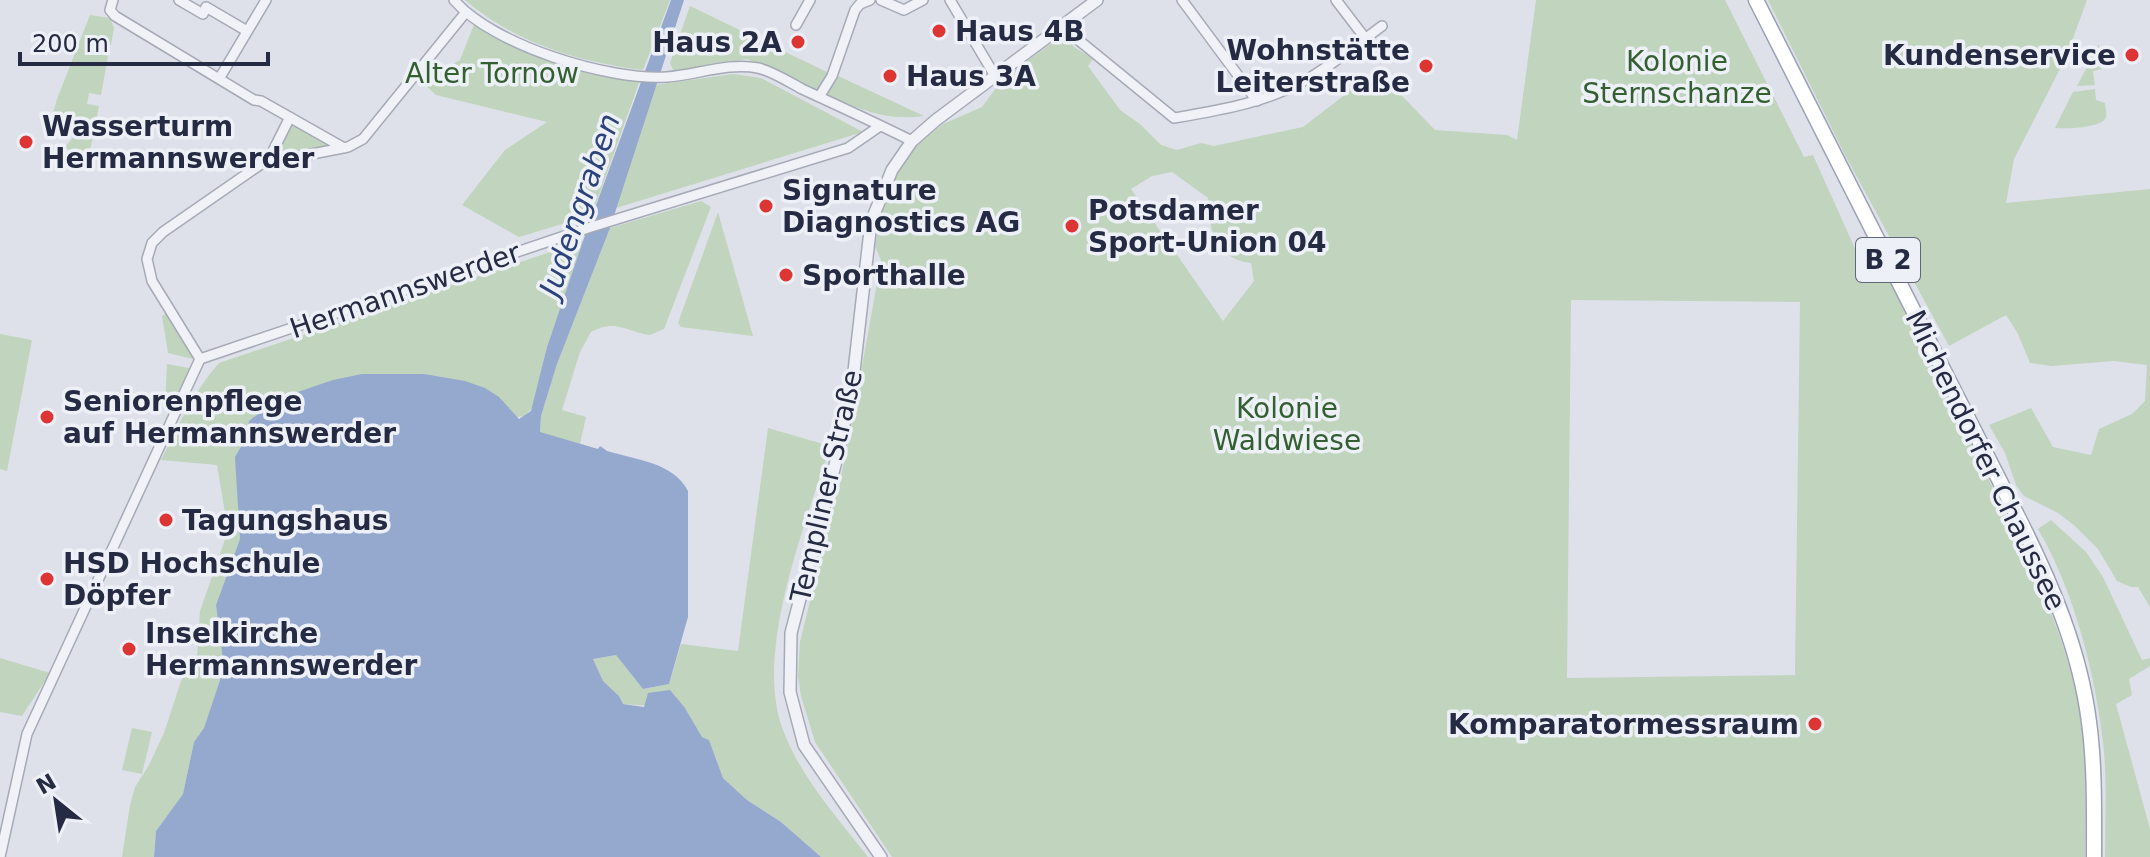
<svg xmlns="http://www.w3.org/2000/svg" width="2150" height="857" font-family="'DejaVu Sans',sans-serif">
<style>
.green{fill:#c0d4be;fill-rule:evenodd}
.water{fill:#95a8ce}
.lines{fill:none;stroke-linecap:round;stroke-linejoin:round}
.minor-casing{stroke:#a6aab7;stroke-width:12}
.tertiary-casing{stroke:#a6aab7;stroke-width:14}
.primary-casing{stroke:#9ca2b6;stroke-width:17}
.minor{stroke:#f1f2f7;stroke-width:9}
.tertiary{stroke:#f1f2f7;stroke-width:11}
.primary{stroke:#fff;stroke-width:14}
.poi-dot{fill:#dd3434;stroke:#eef0f7;stroke-width:3}
.labels{text-anchor:middle;stroke-width:7;stroke-linejoin:round;paint-order:stroke}
.shield{fill:#eef0f7;stroke:#616678;stroke-width:2}
.shield-label{font-size:26px;font-weight:bold;fill:#252b42}
.poi-label{font-size:28px;font-weight:bold;fill:#252b42;stroke:#eef0f7;text-anchor:start}
.park-label{font-size:28px;fill:#335f31;stroke:#eef0f7}
.street-label{font-size:28px;fill:#252b42;stroke:#eef0f7}
.water-label{font-size:30px;font-style:italic;fill:#2b427a;stroke:#eef0f7}
</style>
<rect width="100%" height="100%" fill="#dee1e9"/>
<path class="green" d="M465 0H670L643 70C577 62 516 43 465 0Z
M1536 0H1725L1804 157 1813 155 1861 262 1879 266 1887 281 1894 282 2046 599C2059 634 2072 669 2079 707 2087 755 2086 808 2085 857H892L815 742 801 696 798 676 800 642 846 455 876 289 881 260 875 247 880 210 886 188 905 158 920 143 943 124 982 107 1002 80 1065 33 1074 47 1093 59 1088 66 1120 110 1140 124 1161 145 1177 150 1201 143 1214 146 1303 127 1377 70 1435 130 1507 135 1517 140ZM1172 172 1208 198C1208 229 1217 260 1251 263L1254 281 1223 321 1131 189 1152 176ZM1571 300 1800 302 1795 675 1567 678Z
M1768 0H2087L2066 57 2014 159 2006 203 2150 189V607L2138 587H2131L2117 581 2098 549 2074 525 2058 513 2024 496 2016 485 2005 453 1989 425 2031 408 2053 447 2091 455 2099 429 2132 414 2145 401 2147 365 2114 361 2052 366 2030 363 2017 332 2006 315 1949 346 1845 155Z
M690 6 829 73 820 92 747 59 674 72 670 63Z
M90 15 110 18 114 28 111 45 100 44 98 53 108 56 101 95 89 93 87 104 99 106 87 166 65 147 74 136 65 130 69 126 68 120H59V130L53 132 49 127 57 99Z
M475 22C535 58 570 71 640 80L592 215 519 237 462 205 505 150 547 122 436 95 422 82 460 60Z
M2099 44V67L2102 69 2093 71 2095 85 2077 86Z
M733 74 761 78 863 132 616 208 655 85Z
M836 75 924 116C885 121 862 110 827 95Z
M2095 89 2096 100 2105 103C2105 105 2107 115 2106 117 2103 128 2066 129 2055 128L2073 92Z
M290 122 329 144 328 148 279 157 276 152Z
M701 201 711 207 664 329 650 335C627 332 616 318 591 332L580 352 562 410 586 417 580 444 540 433 541 416 557 364 610 228Z
M718 212 753 336 681 327 678 323Z
M583 241 547 347 533 407 525 416 236 457 240 539 216 605 224 668 204 729 194 742 183 794 156 831 154 857H122L130 805 135 787 149 765 164 733 181 681 197 658 200 611 228 531 217 465 161 460C178 426 194 391 219 363Z
M167 313 193 359 168 353 162 316Z
M0 334 32 340 7 471 0 469Z
M167 364 194 369 177 405 165 404Z
M768 428 830 446C806 524 753 652 783 730 801 778 837 817 868 857H821L781 822 747 800 723 778 709 740 702 737 685 708 622 704 619 696 603 681 593 659 616 655 643 689 669 684 681 644 738 651Z
M2051 520 2086 552 2103 577 2142 660 2150 658V666L2129 679 2132 695 2116 704 2150 829V857H2105C2105 822 2107 787 2104 752 2097 680 2075 592 2038 529Z
M0 658 50 673 22 716 0 712Z
M132 728 152 732 142 774 122 770Z"/>
<path class="water" d="M671 0H684L610 228 557 364 541 416 540 432 598 449 600 446 607 451C636 460 673 462 688 491V617L669 684 643 689 616 655 593 659 603 681 619 696 623 704 644 707 648 693 670 690 685 708 702 737 709 740 723 778 747 800 781 822 821 857H154L156 831 183 794 194 742 204 728 224 668 216 605 240 539 235 457 246 438 249 421 275 401 289 395 333 380 362 374H424L465 381 485 388 499 397 519 419 531 411 547 347 583 241Z"/>
<g class="lines">
<g class="minor-casing">
<path id="minor" d="M113 0 110 10 115 16 254 100 261 101 344 148
M179 0 203 14 206 7 247 31
M454 0C492 45 609 81 667 77 696 75 729 62 758 68 772 71 789 82 802 89 839 106 876 123 912 141
M881 0 904 10 923 0
M950 0 995 76
M1182 0 1257 101
M1336 0 1365 38
M1065 23 1076 38 1174 118C1221 110 1270 102 1311 77 1336 62 1359 43 1382 26
M796 25 810 0
M219 79 266 0
M819 97 832 76 855 10 860 4 870 0
M267 163 290 117
M200 359 152 281 147 259 152 243 163 232 261 164 348 147 363 139 466 12
M0 857 27 734 200 359 588 228 848 148 880 126"/>
</g>
<g class="tertiary-casing">
<path id="tertiary" d="M881 857 804 745 790 692 791 633 840 446 854 371 871 222 892 170 912 141 936 120 1097 0"/>
</g>
<g class="primary-casing">
<path id="primary" d="M1756 0 2020 521C2052 585 2080 651 2089 722 2095 767 2094 812 2094 857"/>
</g>
<use href="#minor" class="minor"/>
<use href="#tertiary" class="tertiary"/>
<use href="#primary" class="primary"/>
</g>
<g class="poi-dot">
<circle cx="939" cy="31" r="8"/>
<circle cx="798" cy="42" r="8"/>
<circle cx="2132" cy="55" r="8"/>
<circle cx="1426" cy="66" r="8"/>
<circle cx="890" cy="76" r="8"/>
<circle cx="26" cy="142" r="8"/>
<circle cx="766" cy="206" r="8"/>
<circle cx="1072" cy="226" r="8"/>
<circle cx="786" cy="275" r="8"/>
<circle cx="47" cy="417" r="8"/>
<circle cx="166" cy="520" r="8"/>
<circle cx="47" cy="579" r="8"/>
<circle cx="129" cy="649" r="8"/>
<circle cx="1815" cy="724" r="8"/>
</g>
<g class="labels">
<rect class="shield" x="1856" y="238" width="64" height="44" rx="6"/>
<g class="shield-label">
<text x="1888" y="269">B 2</text>
</g>
<g class="poi-label">
<text x="955" y="41">Haus 4B</text>
<text x="782" y="52" text-anchor="end">Haus 2A</text>
<text x="1410" y="60" text-anchor="end">Wohnstätte<tspan x="1410" dy="32">Leiterstraße</tspan></text>
<text x="2116" y="65" text-anchor="end">Kundenservice</text>
<text x="906" y="86">Haus 3A</text>
<text x="42" y="136">Wasserturm<tspan x="42" dy="32">Hermannswerder</tspan></text>
<text x="782" y="200">Signature<tspan x="782" dy="32">Diagnostics AG</tspan></text>
<text x="1088" y="220">Potsdamer<tspan x="1088" dy="32">Sport-Union 04</tspan></text>
<text x="802" y="285">Sporthalle</text>
<text x="63" y="411">Seniorenpflege<tspan x="63" dy="32">auf Hermannswerder</tspan></text>
<text x="182" y="530">Tagungshaus</text>
<text x="63" y="573">HSD Hochschule<tspan x="63" dy="32">Döpfer</tspan></text>
<text x="145" y="643">Inselkirche<tspan x="145" dy="32">Hermannswerder</tspan></text>
<text x="1799" y="734" text-anchor="end">Komparatormessraum</text>
</g>
<g class="park-label">
<text x="1677" y="71">Kolonie<tspan x="1677" dy="32">Sternschanze</tspan></text>
<text x="492" y="83">Alter Tornow</text>
<text x="1287" y="418">Kolonie<tspan x="1287" dy="32">Waldwiese</tspan></text>
</g>
<g class="street-label">
<text transform="translate(405 290) rotate(-19)" y="10">Hermannswerder</text>
<text transform="translate(1986 460) rotate(64)" y="10">Michendorfer Chaussee</text>
<text transform="translate(826 486) rotate(-77)" y="10">Templiner Straße</text>
</g>
<g class="water-label">
<text transform="translate(580 205) rotate(-71)" y="10">Judengraben</text>
</g>
</g>
<g transform="translate(56 801) rotate(330)" stroke="#eef0f7" stroke-width="6" paint-order="stroke">
<path d="M0-6L14 30L0 20L-14 30Z" fill="#252b42"/>
<text y="-12" font-size="22" font-weight="bold" text-anchor="middle" fill="#252b42">N</text>
</g>
<path d="M20 52v12h248v-12" fill="none" stroke="#252b42" stroke-width="4"/>
<text x="32" y="52" font-size="24" fill="#252b42" stroke="#eef0f7" stroke-width="6" paint-order="stroke">200 m</text>
</svg>
